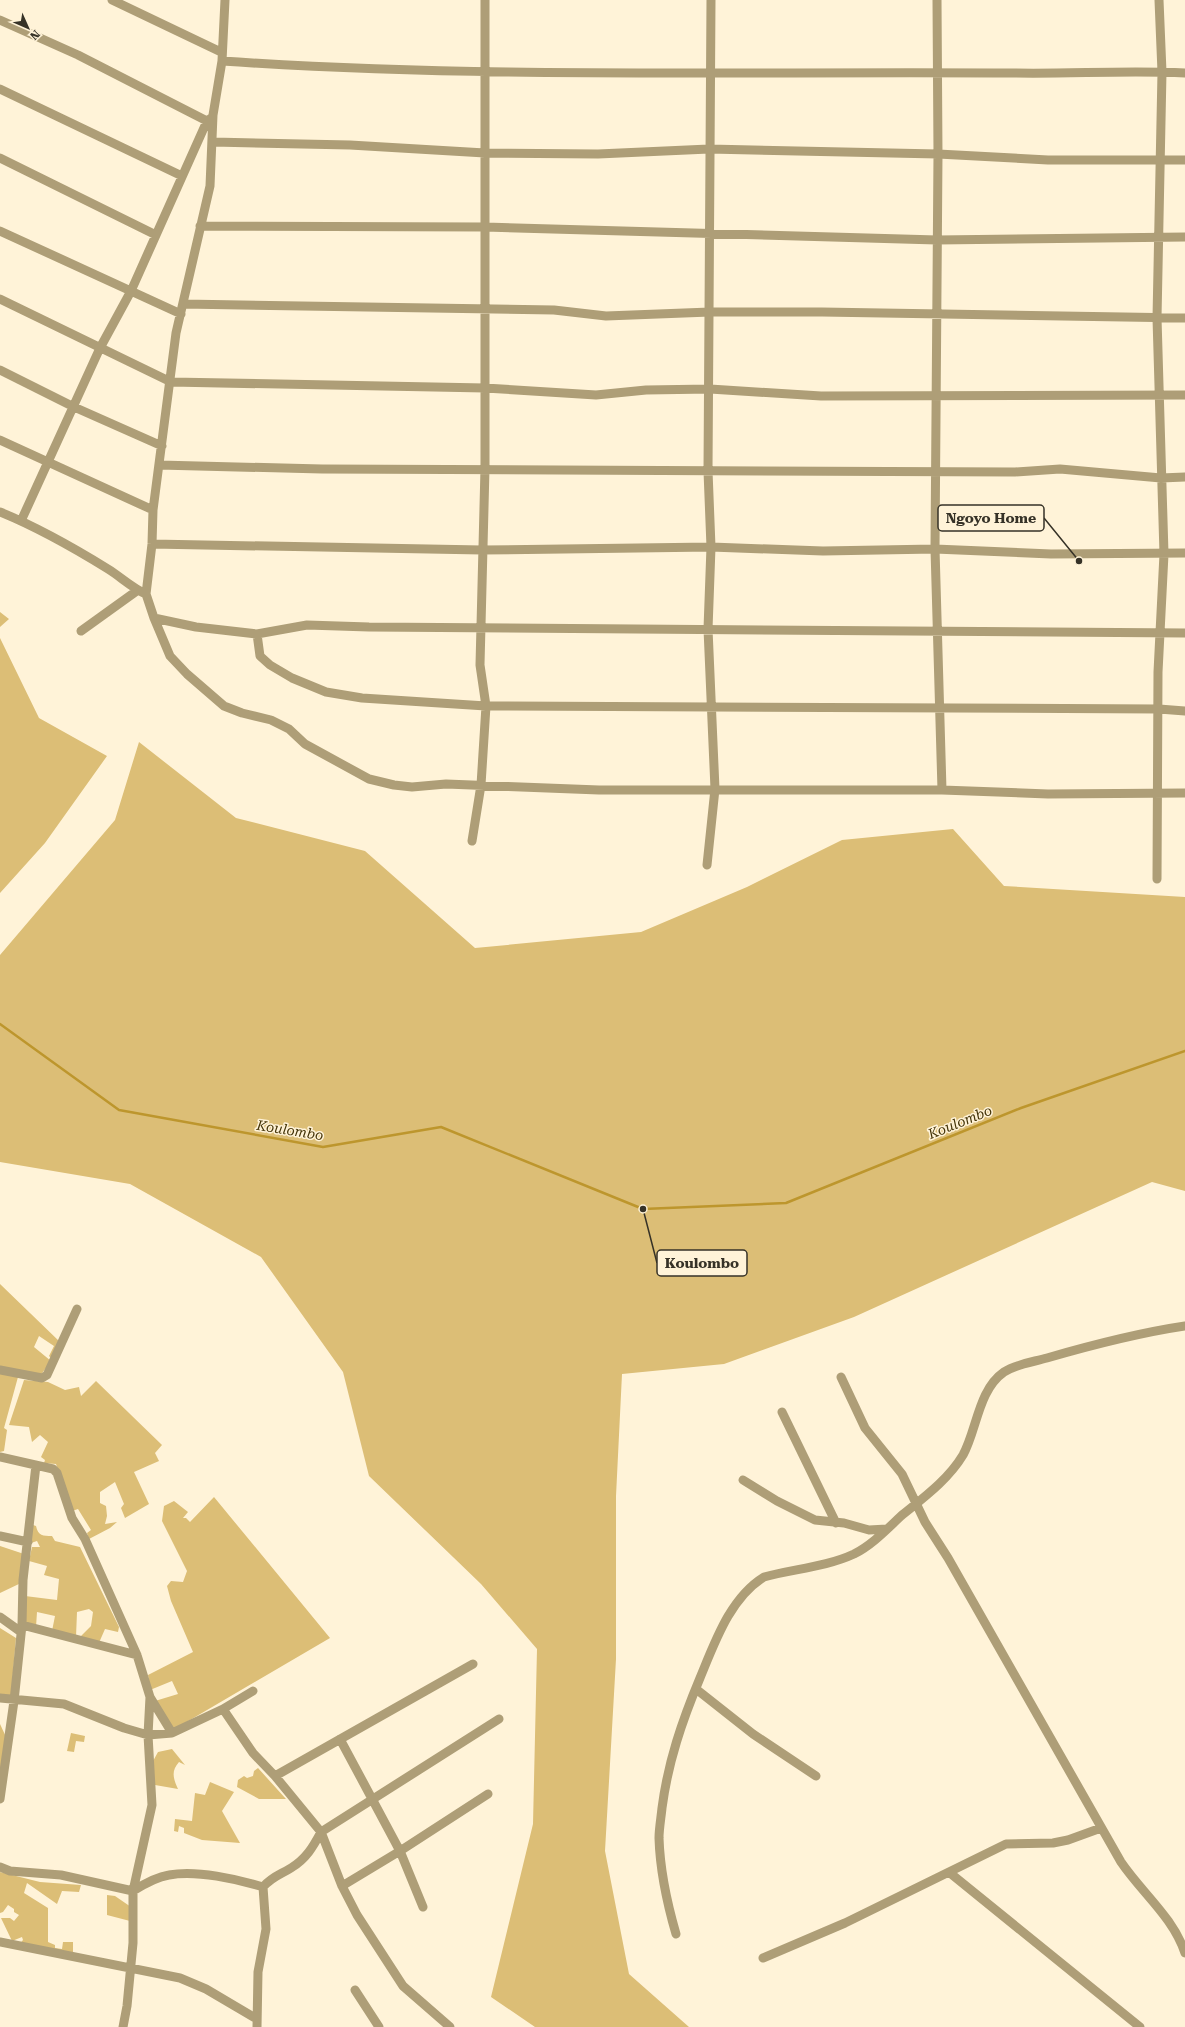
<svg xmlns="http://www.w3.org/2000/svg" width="1185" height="2027" font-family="'Roboto Serif',serif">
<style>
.green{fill:#dcbe76}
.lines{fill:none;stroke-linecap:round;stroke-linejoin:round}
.stream{stroke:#bd962d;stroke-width:2.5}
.minor{stroke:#ae9e77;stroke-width:9}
.labels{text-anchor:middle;stroke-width:3;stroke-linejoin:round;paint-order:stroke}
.water-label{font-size:14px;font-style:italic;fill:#443408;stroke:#fff3d8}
.leader{fill:none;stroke:#363227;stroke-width:1.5}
.callout-dot{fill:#363227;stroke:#fff3d8;stroke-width:1.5}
.callout{fill:#fff3d8;stroke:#363227;stroke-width:1.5}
.callout-label{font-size:14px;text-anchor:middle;font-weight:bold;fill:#363227}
</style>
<rect width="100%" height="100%" fill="#fff3d8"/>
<path class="green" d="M0 612 9 619 0 627Z
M0 638 39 718 107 756 45 843 0 893Z
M139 742 236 818 365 851 475 948 641 932 747 887 842 840 953 829 1004 886 1185 897V1191L1152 1182 854 1317 724 1364 622 1374 616 1496V1659L605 1851 629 1974 689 2027H535L491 1997 533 1824 537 1649 481 1584 369 1476 343 1372 261 1257 130 1184 0 1162V955L115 820Z
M0 1284 60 1342 53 1360 49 1356 54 1346 39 1336 34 1347 51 1361 40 1376 0 1368Z
M0 1373 18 1377 4 1428 7 1430 4 1451 0 1452Z
M24 1380 48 1382 65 1390 79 1387 81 1396 96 1381 162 1445 155 1453 159 1461 134 1472 149 1504 125 1518 121 1508 124 1504 115 1482 100 1492V1503L106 1506 107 1516 105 1524 117 1522 110 1528 89 1539 87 1533 91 1530 78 1509 72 1511 56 1464 44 1463 45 1460 41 1457 48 1442 40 1435 32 1442 29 1427 9 1425Z
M214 1497 330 1638 173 1730 155 1701 178 1694 172 1681 150 1690 148 1675 193 1652 171 1601 167 1586 171 1581 183 1582 187 1571 162 1521 164 1506 174 1501 188 1512 183 1518H186L190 1522Z
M33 1525 36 1526C38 1536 43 1536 52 1536L55 1541 80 1547 119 1627 118 1632 105 1629 98 1645 80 1637 91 1626 93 1612 89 1609 77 1612 76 1637 52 1631 55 1616 37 1612 36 1627 25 1623V1596L57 1600 59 1579 44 1575 47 1566 29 1561 32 1547H40L37 1541 31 1543Z
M0 1546 24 1554 21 1583 0 1593Z
M0 1628 16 1638 11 1696 0 1694Z
M0 1724 6 1737 0 1777Z
M71 1733 85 1736 84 1742 76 1741 74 1752 67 1751Z
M172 1749 185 1765 179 1762C171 1771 173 1778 178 1789L155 1785 152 1763 158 1752Z
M258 1768 286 1799H259L237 1787 238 1780 244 1776 247 1778 253 1776 254 1771Z
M210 1782 234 1792 222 1811 240 1843 202 1840 184 1833V1828L179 1826 178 1832 174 1831 175 1819 192 1821 195 1793 205 1795Z
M0 1872 40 1882 81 1885 79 1892 62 1891 57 1904 27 1883 24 1893 48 1908V1942L55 1945V1948L62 1949 63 1942H73V1955L18 1946 23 1940 22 1937 12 1941 1 1918H10L14 1921 19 1915 14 1912V1909L8 1905 3 1912 0 1913Z
M107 1895 115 1896 131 1907 130 1921 107 1915Z"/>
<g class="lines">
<path class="stream" d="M0 1024 119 1110 323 1147 441 1127 643 1209 786 1203 1021 1108 1185 1051"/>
<path class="minor" d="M112 0 221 52
M225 0 222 61 213 115 210 186 176 333 153 510 152 544 146 594 154 618 170 656 187 674 224 706 242 713 271 720 289 729 305 744 369 779 394 785 412 787 446 784 599 790H942L1048 794 1185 793
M937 0 938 154 935 549 942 790
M0 20 78 55 207 121 211 118
M222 61C486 79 751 71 1016 73 1072 74 1129 70 1185 73
M0 89 182 176
M213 142 350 145 485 153 598 154 709 149 938 154 1048 160H1185
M0 158 156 235
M200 226 485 227 937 240 1185 237
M0 231 181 314
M0 299 171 382 485 388 596 395 646 390 710 389 821 396 1185 395
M183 304 554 310 606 316 710 312H822L1185 318
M0 370 74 407 162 446
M0 440 153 510
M159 465 322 469 1015 472 1060 469 1161 478 1185 477
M0 512C37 527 74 548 108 569 121 577 132 588 146 594
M21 521 100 348 131 291 207 121
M152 544 482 550 711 547 823 551 935 549 1051 554 1185 553
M154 618 196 627 257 634 307 625 369 627 1185 633
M81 631 138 590
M257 634 260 656 270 665 292 678 326 692 362 698 486 706 1159 709 1185 711
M472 841 481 785 486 706 480 665 485 468V0
M707 865 715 789 708 629 711 547 708 471 711 0
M1157 879 1158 672 1164 554 1157 318 1162 72 1159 0
M0 1370 42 1378 47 1375 77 1309
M841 1377 865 1428 902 1474 925 1522 948 1558 1121 1862C1142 1893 1173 1917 1185 1953
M782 1412 836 1523
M0 1457 53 1469 57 1473 72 1518 85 1539 137 1655 150 1697 172 1733
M743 1480 777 1501 815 1520 844 1523 869 1530 887 1529
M0 1536 28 1542
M0 1617 21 1632
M22 1625 137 1655
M696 1689 753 1734 816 1776
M0 1698 64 1704 124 1728 148 1735 172 1733 223 1709 253 1691
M223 1709 253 1753 275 1776 321 1832 342 1886 357 1915 403 1986 450 2027
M340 1739 400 1851 423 1907
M275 1776 473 1664
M0 1799 14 1701 22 1625 23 1580 36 1465
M0 1867 10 1871 61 1875 133 1891C144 1884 156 1877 169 1875 197 1870 237 1879 263 1887
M950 1873 1140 2027
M342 1886 400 1851 488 1794
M676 1934C667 1903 660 1871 659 1838 659 1829 661 1818 662 1808 668 1762 682 1721 700 1678 715 1642 730 1598 764 1577 793 1569 826 1567 854 1554 872 1545 887 1529 901 1516 923 1498 948 1480 963 1455 977 1430 978 1390 1004 1372 1016 1364 1033 1362 1047 1358 1092 1345 1138 1333 1185 1326
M0 1942 180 1978 206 1989 257 2019
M763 1958 845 1923 1006 1844 1053 1843 1068 1840 1101 1828
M355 1990 379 2027
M123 2027 127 2006 133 1943V1891L152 1805 148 1735 150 1697
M257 2027 258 1972 266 1929 263 1887C273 1876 280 1875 291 1868 306 1859 313 1847 321 1832L499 1719"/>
</g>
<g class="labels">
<g class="water-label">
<text transform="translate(960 1122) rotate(-22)" y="5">Koulombo</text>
<text transform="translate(290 1130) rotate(9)" y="5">Koulombo</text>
</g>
</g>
<path class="leader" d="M1079 561L1044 518M643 1209L657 1263"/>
<g class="callout-dot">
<circle cx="1079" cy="561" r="4"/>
<circle cx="643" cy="1209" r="4"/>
</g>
<g class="callout">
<rect x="938" y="505" width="106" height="26" rx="4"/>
<rect x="657" y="1250" width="90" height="26" rx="4"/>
</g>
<g class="callout-label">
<text x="991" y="523">Ngoyo Home</text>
<text x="702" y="1268">Koulombo</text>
</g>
<g transform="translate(28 28) rotate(135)" stroke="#fff3d8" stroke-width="3" paint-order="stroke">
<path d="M0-3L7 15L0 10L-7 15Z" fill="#363227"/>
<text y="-6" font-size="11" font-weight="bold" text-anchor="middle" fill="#363227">N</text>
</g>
</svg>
